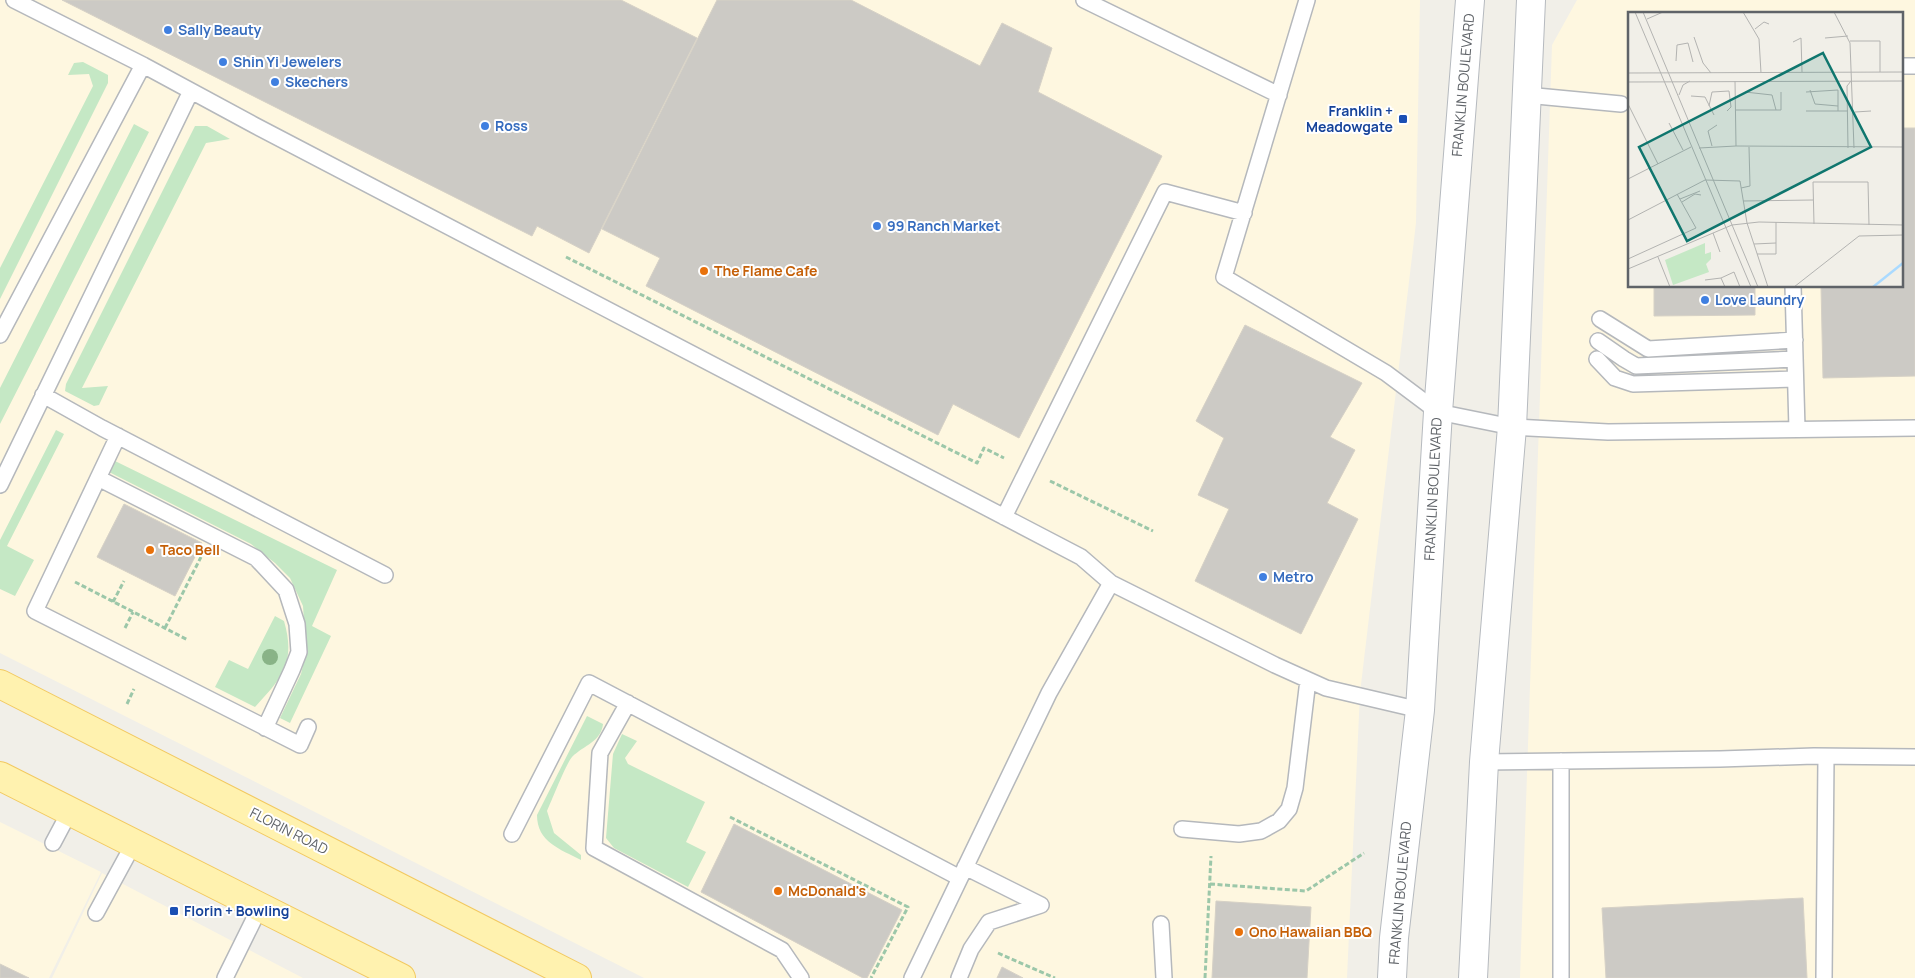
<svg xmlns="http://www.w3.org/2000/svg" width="1915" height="978" font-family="Manrope,sans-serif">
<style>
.commercial{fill:#fef7e0;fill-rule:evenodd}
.green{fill:#c5e8c5}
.building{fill:#cccac5;stroke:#d6d1c6}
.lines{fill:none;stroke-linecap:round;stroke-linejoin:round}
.service-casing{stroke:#b5b8bc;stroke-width:18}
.secondary-casing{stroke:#b6babf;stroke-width:30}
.primary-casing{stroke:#f2c960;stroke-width:30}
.path{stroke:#9cc7a9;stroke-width:3;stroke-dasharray:5 2.5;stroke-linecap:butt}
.service{stroke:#fff;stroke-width:15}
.secondary{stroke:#fff;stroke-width:28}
.primary{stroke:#fff2af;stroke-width:28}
.tree{fill:#89b387}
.shop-dot{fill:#3f7fe0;stroke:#fff;stroke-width:2}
.transit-dot{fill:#1a4fb4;stroke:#fff;stroke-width:2}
.food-dot{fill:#e8710a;stroke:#fff;stroke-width:2}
.labels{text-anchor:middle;stroke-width:4;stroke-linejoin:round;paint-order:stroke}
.shop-label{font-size:14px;font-weight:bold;fill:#366cbe;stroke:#fff;text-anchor:start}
.street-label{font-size:14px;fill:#5f6368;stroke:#fff}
.transit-label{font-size:14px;font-weight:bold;fill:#164399;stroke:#fff;text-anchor:end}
.food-label{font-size:14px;font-weight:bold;fill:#c56008;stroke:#fff;text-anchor:start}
.inset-river{fill:none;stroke:#aadaff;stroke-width:2.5}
.inset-road{fill:none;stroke:#b3b3b1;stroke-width:1}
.view{fill:#0f766e;fill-opacity:0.15;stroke:#0f766e;stroke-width:2.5}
.inset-edge{fill:none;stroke:#5f6368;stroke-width:2.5}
</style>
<rect width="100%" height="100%" fill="#f1efe8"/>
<path class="commercial" d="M0 0H1420L1416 223 1360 693 1347 978H644L0 653Z
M1577 0H1915V978H1520L1552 45ZM1629 14H1901V286H1629Z
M0 822 101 872 49 978H0Z
M102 873 303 978H52Z"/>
<path class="green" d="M83 62 108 75V83L0 299V268L93 86 89 74 68 75 74 63Z
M134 124 149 132 0 424V388Z
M195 126H207L230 139 206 143 82 388 108 386 99 405 94 406 65 391 66 384Z
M56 430 64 434 7 546 34 560 15 596 0 589V540Z
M113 460 337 570 312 626 331 636 290 723 280 718 301 674 306 652 303 606 290 578 275 563 251 544 107 471Z
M275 616 284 621C296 662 282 678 255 707L215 687 229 660 248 669Z
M587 716 603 724C601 742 584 745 572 757 566 764 552 800 547 811L554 833 581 855V860C560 849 537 842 537 815Z
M622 734 637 741 625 758 628 764 705 802 686 842 706 852 688 887 614 848 606 838 613 754Z"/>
<path class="building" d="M62 0H621L697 38 589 253 537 226 532 236Z
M717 0H851L980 66 1002 23 1052 48 1038 92 1162 156 1019 438 953 404 938 435 646 286 660 258 602 229Z
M1901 128H1915V376L1823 378 1821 286H1901Z
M1654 286H1755V315L1654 316Z
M1245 325 1362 383 1330 437 1355 450 1327 503 1358 519 1301 634 1195 581 1229 509 1198 495 1224 438 1196 421Z
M124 504 202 543 175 596 97 557Z
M734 824 902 910 867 978H863L701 892Z
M1803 898 1807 978H1606L1602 908Z
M1216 901 1311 907 1307 978H1212Z
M0 964 29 978H0Z
M1002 967 1023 978H997Z"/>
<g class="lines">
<g class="service-casing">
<path id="service" d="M14 0 143 65 254 125 1081 557 1111 583 1275 665 1326 688 1420 710
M1084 0 1279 95
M1307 0 1224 277 1386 373 1438 412 1512 427 1608 432 1915 428
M1901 66H1915
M1526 95 1621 104
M1793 286 1797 429
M1600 319 1648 349 1795 340
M0 335 143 65
M1598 341 1624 359 1636 366 1795 359
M1597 359 1615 378 1633 384 1795 379
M43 395 102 428 385 575
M118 436 35 611 300 745 308 727
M98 478 256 558 286 590 297 624 299 652 292 670 265 728
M0 485 191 91
M1004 517 1165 192 1244 213
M628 703 600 753 594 848 782 950 801 978
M1561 761V978
M1484 762 1720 759 1814 756 1915 757
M1182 829 1239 834 1261 831 1279 821 1289 809 1295 788 1308 680
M512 834 589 683 960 878
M53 843 70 811
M965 867 1041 905
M96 913 134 843
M1161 924 1164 978
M225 978 260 907
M912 978 1049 693 1111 583
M959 978 971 949 989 922 1041 905
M1824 978 1826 757"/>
</g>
<g class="secondary-casing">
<path id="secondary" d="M1392 978 1394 938 1420 710 1438 412 1470 0
M1473 978 1484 762 1512 427 1531 0"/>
</g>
<g class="primary-casing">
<path id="primary" d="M0 684 577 978
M0 776 401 978"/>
</g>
<path class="path" d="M566 257 977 463 984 448 1004 458
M1050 481 1153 531
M75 582 188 640
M113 602 124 581
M125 628 133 612
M165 628 201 557
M127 704 134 689
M730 817 908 907 871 978
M1210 884 1306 891 1364 853
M998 953 1055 978
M1205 978 1211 856"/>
<use href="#service" class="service"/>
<use href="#secondary" class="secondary"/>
<use href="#primary" class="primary"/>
</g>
<circle class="tree" cx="270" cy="657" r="8"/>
<g class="shop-dot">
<circle cx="168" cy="30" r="5"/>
<circle cx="223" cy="62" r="5"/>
<circle cx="275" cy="82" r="5"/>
<circle cx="485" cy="126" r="5"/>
<circle cx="877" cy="226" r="5"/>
<circle cx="1705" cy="300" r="5"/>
<circle cx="1263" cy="577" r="5"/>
</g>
<g class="transit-dot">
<rect x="1398" y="114" width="10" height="10" rx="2.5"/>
<rect x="169" y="906" width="10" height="10" rx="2.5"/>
</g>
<g class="food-dot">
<circle cx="704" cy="271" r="5"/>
<circle cx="150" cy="550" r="5"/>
<circle cx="778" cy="891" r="5"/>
<circle cx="1239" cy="932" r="5"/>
</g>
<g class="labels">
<g class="shop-label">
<text x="178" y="35">Sally Beauty</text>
<text x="233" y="67">Shin Yi Jewelers</text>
<text x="285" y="87">Skechers</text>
<text x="495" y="131">Ross</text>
<text x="887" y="231">99 Ranch Market</text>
<text x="1715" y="305">Love Laundry</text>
<text x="1273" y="582">Metro</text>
</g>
<g class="street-label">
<text transform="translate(1463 85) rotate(-85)" y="5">FRANKLIN BOULEVARD</text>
<text transform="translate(1433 489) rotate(-87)" y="5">FRANKLIN BOULEVARD</text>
<text transform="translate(289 831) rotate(27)" y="5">FLORIN ROAD</text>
<text transform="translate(1400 893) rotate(-85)" y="5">FRANKLIN BOULEVARD</text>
</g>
<g class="transit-label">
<text x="1393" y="116">Franklin +<tspan x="1393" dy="16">Meadowgate</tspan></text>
<text x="184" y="916" text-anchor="start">Florin + Bowling</text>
</g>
<g class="food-label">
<text x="714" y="276">The Flame Cafe</text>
<text x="160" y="555">Taco Bell</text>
<text x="788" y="896">McDonald's</text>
<text x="1249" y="937">Ono Hawaiian BBQ</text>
</g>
</g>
<g transform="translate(1628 12)">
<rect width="275" height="275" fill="#f1efe8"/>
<path d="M77 231V242L83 240V247L78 252 81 260 45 273 37 248Z" fill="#c5e8c5"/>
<path class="inset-river" d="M245 275 275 251"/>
<path class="inset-road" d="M7 0 123 275M15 0 130 275M115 0 131 27 133 61M206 0 222 31 226 136M19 7 35 0M127 17 136 10 141 12M66 25 75 51 83 61M197 26 220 24M222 29H252V60M165 30 173 26 174 60M48 49 49 33 60 31 65 50M0 61 275 60M107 69 108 134M0 70 275 69M182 78 187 92 210 94M117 80 144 83 148 98M178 80 210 78V99M51 83 55 73 62 69M63 84 77 85 86 103M0 92 30 152M81 94 84 80 101 79 103 95 99 99M108 98H153V80M178 99H220M227 100 243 99M41 111 55 138M84 134 80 119 89 113M71 136 108 134 275 135M220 136 219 74 223 69M0 167 63 135M113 176 122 174 121 135M52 187 72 179M115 189 185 188M54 190 67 182 73 183M0 208 77 168 112 169 119 211 140 275M186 212 185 170H240L241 213M85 221 92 240M126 232 148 231V210M129 242H148V231M30 245 42 275M0 247 68 216 49 182M0 257 104 213 131 210 275 213M77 268 93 266M97 275 93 266 106 260 112 275M166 275 231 224 275 223"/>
<path class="view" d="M195 41 243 135 59 229 11 135Z"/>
<rect width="275" height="275" class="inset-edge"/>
</g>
</svg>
